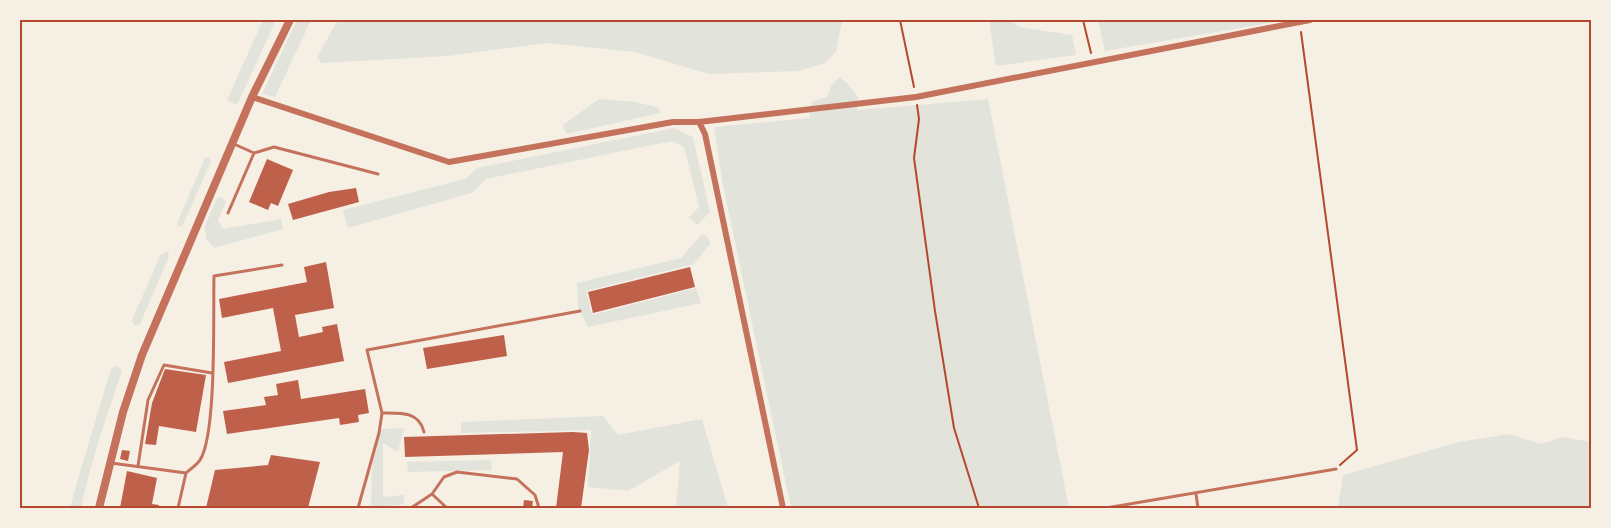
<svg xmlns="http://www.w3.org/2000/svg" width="1611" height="528" font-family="Rubik,sans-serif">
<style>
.green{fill:#e2e4dc}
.building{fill:#bf614a}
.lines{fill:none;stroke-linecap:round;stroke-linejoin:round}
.path{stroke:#b5482f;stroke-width:2}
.service{stroke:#c5725c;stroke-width:3}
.minor{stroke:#c5725c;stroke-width:6}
.tertiary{stroke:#c5725c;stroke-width:8}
.neatline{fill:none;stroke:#b5482f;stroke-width:2}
</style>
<rect width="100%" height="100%" fill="#f6efe4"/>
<path class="green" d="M263 20H276L237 105 227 100Z
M297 20H311L275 97 262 94Z
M338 20H842L836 52 825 63 799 71 709 74 635 52 547 43 448 56 321 63 317 57Z
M989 20H1009L1019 27 1072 35 1076 55 996 66Z
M1098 20H1286L1105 51Z
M839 77 848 84 858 97 857 110 988 99 1069 508H791L722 180 714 127 810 118 809 111 812 101 827 97 831 86Z
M599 99 636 102 659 108 660 113 566 134 563 125Z
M674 128 693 137 710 212 697 225 689 217 699 207 684 147 672 141 486 179 472 193 348 228 343 210 465 179 477 168Z
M209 157 211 161 183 225 179 227 177 223 205 158Z
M222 197 226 202 218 220 223 229 281 219 283 229 214 248 206 239 205 226 217 198Z
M702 234 708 237 710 244 694 264 586 291 592 315 696 288 701 303 588 327 578 308 577 283 681 258Z
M168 251 169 257 140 324 134 326 132 320 161 254Z
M115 366 120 367 122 372C106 416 91 462 81 508H70L79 475 111 369Z
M603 416 618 435 702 419 728 508H676L680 461 628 491 588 487 591 430 461 433V422Z
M404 428 398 452 383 443V497L404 495V504L371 508 372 466 381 429Z
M1509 434 1541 444 1562 437 1591 442V508H1338L1343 475 1459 442Z
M491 460 492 470 408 472 407 462Z"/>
<path class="building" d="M267 159 293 170 278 206 271 203 268 210 249 202Z
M356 188 359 202 293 220 288 204 329 192Z
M326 262 334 308 295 315 299 337 323 332 322 327 337 324 344 361 228 383 224 362 281 351 273 308 222 318 219 299 307 282 304 267Z
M690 267 695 287 593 313 588 292Z
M504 335 507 356 427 369 423 348Z
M165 369 206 375 196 432 159 426 156 445 145 444 152 403Z
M298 380 301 399 365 389 369 413 358 415 359 422 340 425 339 418 227 434 223 411 266 405 264 397 278 395 276 384Z
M573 432 587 433 589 450 581 508H556L563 452 405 457 404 437Z
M122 450 130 451 128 461 120 459Z
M271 455 320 462 308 508H206L215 470 268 465Z
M127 471 157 478 152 504 159 505 158 508H120Z
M524 500 533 501 532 508H523Z"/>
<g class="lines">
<path class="path" d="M900 20 914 87
M1083 20 1091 53
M1301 32 1357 450 1340 465
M917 105 919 119 914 158 935 311 954 428 979 508"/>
<path class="service" d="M234 144 254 153 274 147 378 174
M228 213 254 153
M382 413C400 413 419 411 424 432
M111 463 186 473 178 508
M138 466 148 400 164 365 212 373
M186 473C190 469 197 465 200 460 217 434 213 312 214 276L282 265
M432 494 447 508
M1196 494 1198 508
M358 508 379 433 382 413 367 350 580 311
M411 508 432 494 444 477 457 472 517 479 535 495 539 508
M1106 508 1336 469"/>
<path class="minor" d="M252 97 449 162 673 122H699L916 97 1310 20
M699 122 705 134 783 508"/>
<path class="tertiary" d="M99 508 123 412 142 355 252 97 290 20"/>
</g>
<rect width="1611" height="528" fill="none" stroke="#f6efe4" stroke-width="42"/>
<rect x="21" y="21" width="1569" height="486" class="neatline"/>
</svg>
